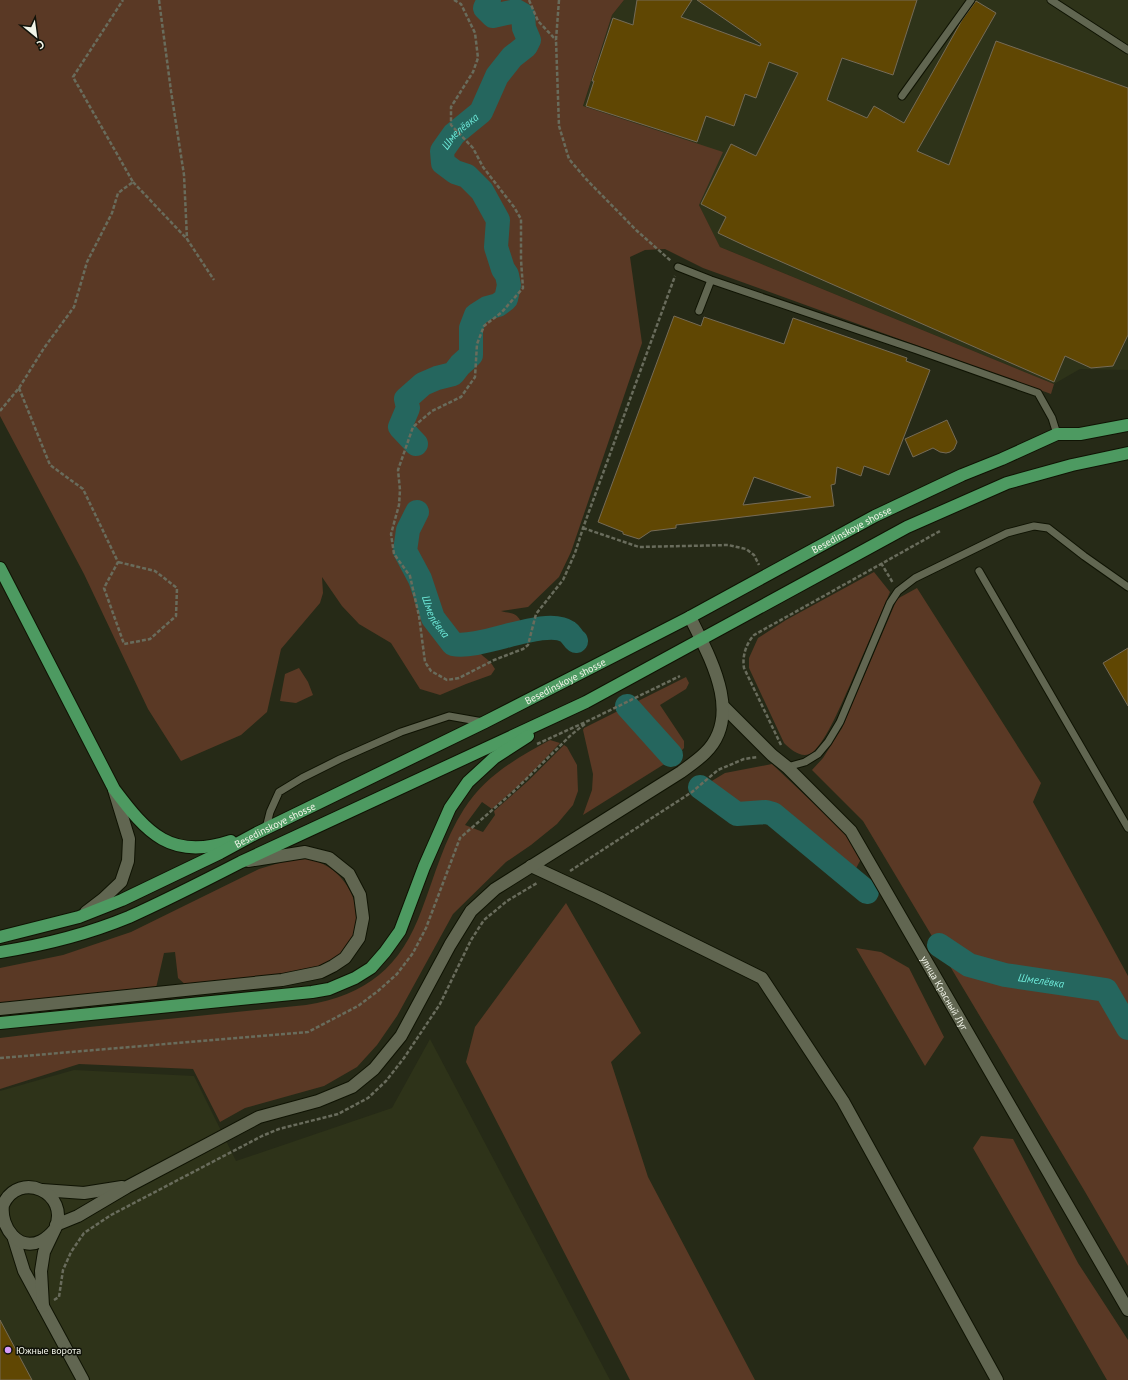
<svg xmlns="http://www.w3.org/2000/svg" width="1128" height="1380" font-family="'PT Sans',sans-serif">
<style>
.built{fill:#2e3319}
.green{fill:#5a3925}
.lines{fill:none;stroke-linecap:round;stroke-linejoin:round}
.river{stroke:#25665e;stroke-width:24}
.building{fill:#604703;stroke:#756b57;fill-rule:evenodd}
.service-casing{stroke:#0f1303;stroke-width:9}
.minor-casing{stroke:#0f1303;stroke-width:14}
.tertiary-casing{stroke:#0f1303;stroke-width:14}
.primary-casing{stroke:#0f1303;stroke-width:14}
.path{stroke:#696c5c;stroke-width:2.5;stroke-dasharray:4 2;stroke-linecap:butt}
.service{stroke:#616651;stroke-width:7}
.minor{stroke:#616651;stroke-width:12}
.tertiary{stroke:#616651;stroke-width:12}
.primary{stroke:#4d9a61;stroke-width:12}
.poi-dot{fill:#d59bfa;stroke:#101209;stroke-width:1.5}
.labels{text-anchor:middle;stroke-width:3;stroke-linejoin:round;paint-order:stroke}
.street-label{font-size:10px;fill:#f2f5e9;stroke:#101209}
.poi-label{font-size:10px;fill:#f2f5e9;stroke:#101209;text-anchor:start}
.water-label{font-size:11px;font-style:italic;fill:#6de9d9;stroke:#101209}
</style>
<rect width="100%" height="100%" fill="#262a17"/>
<path class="built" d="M624 0H1128V370L1080 369 1054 384 720 247 699 205 583 107 612 15Z
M430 1039 610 1380H0V1091L74 1070 194 1076 236 1161 392 1108Z"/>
<path class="green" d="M0 0H624L612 15 583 106 723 152 699 205 720 247 1054 384 1051 394 703 268 665 249 645 250 630 257 642 343 571 552 559 577 528 607 501 611C512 614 517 612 522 624L520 627 480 637C474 659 486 652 495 669L491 675 466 684 440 695 420 689 391 643 359 624 342 606 322 577 323 593 320 603 281 649 267 712 241 735 181 761 148 709 84 574 0 416Z
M874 572 890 592C877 623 863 654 850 685 842 702 827 740 813 752 803 760 791 750 784 743L749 668V658L758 638 786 620Z
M917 588 1041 783 1033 802 1128 976V1266L1084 1190 863 821 812 770 823 758 842 728 897 599Z
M299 668 308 682 313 695 296 703 280 701 285 674Z
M686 677 689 683 686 689 660 705 684 741V748L674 758 583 815 592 790 593 774 583 730 584 728Z
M550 740 560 743 526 779 492 809 482 802 465 825 483 832 495 815 494 811 528 781 564 745 567 747 577 765 578 791 573 805 557 824 531 845 506 862 453 914 397 1016 377 1045 357 1067 324 1086 245 1108 220 1122 193 1069 79 1064 0 1089V1038L89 1027 306 1005C367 995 401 967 422 909 435 875 444 840 464 809 485 776 517 758 550 740Z
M772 764 844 832 861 859 852 876 771 808 743 811 710 782 725 773Z
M289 860C297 860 307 858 314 860 317 861 320 863 323 864 354 879 370 924 344 952 334 962 322 967 309 970L187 986 178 978 175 952 164 953 156 988 0 1003V968L63 955 131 932 259 869Z
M566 903 641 1033 611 1062 648 1177 755 1380H630L466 1062 475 1027Z
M856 948 881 952 909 968 944 1037 925 1066Z
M981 1136 1013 1139 1078 1263 1128 1340V1380H1107L973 1148Z"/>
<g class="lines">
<g class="river">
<path id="s1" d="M416 444 400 427 408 408 406 399 423 384 437 378 453 374 460 365 471 355V328L476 315 487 308 498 305 506 299 509 285 507 275 503 269 496 247 498 220 482 191 467 176 455 172 443 163 442 151 454 134 481 112 497 76 512 57 526 46 529 40 524 28 523 15 516 11 493 16 485 8 489 0"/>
<path id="s2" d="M417 512 408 530 405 551 420 579 433 618 453 644C481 650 546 616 568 632 571 634 573 639 576 641"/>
<path d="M627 706 671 755"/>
<path d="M700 787 737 814 766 812 773 814 867 892"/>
<path id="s3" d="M939 945 969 965 1005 975 1106 990 1128 1028"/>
</g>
</g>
<path class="building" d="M637 0H692L681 17 760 46 761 44 697 0H917L893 75 842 58 827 100 867 118 874 106 904 123 962 20 976 1 996 13 917 151 949 165 996 41 1128 88V335L1113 366 1091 368 1065 356 1054 382 750 248 718 233 726 217 701 204 731 144 756 156 798 73 769 62 756 98 745 94 734 126 706 116 697 142 586 106 594 81H592L613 18 633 25Z
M674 316 701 326 704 317 784 344 793 318 907 358 906 361 930 370 889 475 864 466 861 476 837 467 835 484 831 485 834 506 676 525V528L651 531 639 539 623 534V532L598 522ZM754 477 811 497 743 505Z
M947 420 957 442 954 449 950 452 946 453 940 452 933 448 913 457 905 439Z
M1128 648V706L1103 663Z
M0 1320 32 1380H0Z"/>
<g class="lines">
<g class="service-casing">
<path id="service" d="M1051 0 1128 50
M902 96 971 0
M678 267 711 280 917 350 1038 393 1052 418 1057 434
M699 311 711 280
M979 571 1128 828
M787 767 805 762 818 754 828 742 840 722 890 603 898 591 915 578 1007 533 1034 526 1048 528 1084 556 1128 587
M266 828 270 812 279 792 302 778 340 759 401 732 449 716 483 722"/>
</g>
<g class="minor-casing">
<g id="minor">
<path id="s4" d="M723 706 772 755 787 767 851 831 1128 1310"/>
<path d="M531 866 600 898 762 978 843 1101 997 1380"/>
<path d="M42 1190 84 1193 122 1187"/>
<path d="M56 1225 78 1216 127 1187 259 1117 318 1101 352 1087 374 1069 401 1036 450 945 471 911 495 889 681 772C689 766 698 760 705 753 744 715 709 656 690 617"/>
<path d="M14 1239 24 1271 83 1380"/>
<path d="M43 1306 41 1271 44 1252 55 1229C71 1193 19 1169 3 1205 0 1228 19 1252 41 1241 47 1238 51 1234 55 1229"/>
</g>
</g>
<g class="tertiary-casing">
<path id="tertiary" d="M86 912 103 899 121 882 128 861 129 839 114 790
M0 1009 282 980 321 972 333 966 345 958 359 938 363 918 360 895 349 874 329 858 305 852 248 861"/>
</g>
<g class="primary-casing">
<g id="primary">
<path d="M0 568 114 789C147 833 171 861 231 841"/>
<path id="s5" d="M0 937 79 917 122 900 220 853 257 833 485 722 690 617 875 516 962 475 1002 459 1057 434H1080L1128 425"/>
<path d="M0 952C44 945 88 934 129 917 167 900 204 881 241 862L586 702 907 527 1007 483 1072 465 1128 453"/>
<path d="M0 1023 312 992 329 989 355 978 371 968 385 952 400 931 424 867 450 808 468 782 494 758 528 736"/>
</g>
</g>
<path class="path" d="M159 0 171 91 184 175 187 239
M454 0 461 4 475 33 478 58 473 72 451 107V125L473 148 483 167 514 207 521 219V260L523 288 502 312 484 326 477 344 475 377 461 397 432 411 413 427 398 470 400 490 399 505 391 534 394 554 410 576 419 616 425 662 431 671 447 680 459 678 494 660 523 649 528 645 536 614 563 580 575 553 583 528 675 276
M529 0 538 21 556 40
M559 0 556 40 559 126 569 159 586 179 636 230 671 261
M133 182 187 239 214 280
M19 388 50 465 83 489 118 562 104 588 124 644 150 639 176 616 177 588 155 571 118 562
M0 411 19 388 44 348 74 307 87 262 112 213 118 193 133 182 73 77 123 0
M583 528 639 547 728 545 746 549 754 555 759 565
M881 563 893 583
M537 744 590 720 680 676
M781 745 744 668C742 656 746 644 754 635L940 531
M570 871 692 792 718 770 744 759 758 757
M0 1058 308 1032 358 1006 378 991 397 974 413 953 426 928 460 838 513 792 571 735 586 723
M54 1300 59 1297 63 1270 71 1252 84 1233 111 1215 262 1136 279 1129 338 1114 368 1098 386 1081 404 1058 440 1004 471 940 484 920 507 901 537 883"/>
<use href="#service" class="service"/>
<use href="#minor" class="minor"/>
<use href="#tertiary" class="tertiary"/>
<use href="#primary" class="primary"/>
</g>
<circle class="poi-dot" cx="8" cy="1350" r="4"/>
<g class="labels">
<g class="street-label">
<text dy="4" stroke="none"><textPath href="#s5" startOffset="946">Besedinskoye shosse</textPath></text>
<text dy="4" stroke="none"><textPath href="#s5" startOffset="622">Besedinskoye shosse</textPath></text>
<text dy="4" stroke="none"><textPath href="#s5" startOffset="298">Besedinskoye shosse</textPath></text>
<text dy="4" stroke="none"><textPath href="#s4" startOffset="366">улица Красный Луг</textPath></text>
</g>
<g class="poi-label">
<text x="16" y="1354">Южные ворота</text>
</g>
<g class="water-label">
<text dy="4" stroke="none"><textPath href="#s1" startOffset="412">Шмелёвка</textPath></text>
<text dy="4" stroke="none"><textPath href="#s2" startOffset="114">Шмелёвка</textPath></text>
<text dy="4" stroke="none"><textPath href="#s3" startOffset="110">Шмелёвка</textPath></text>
</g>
</g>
<g transform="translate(36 36) rotate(151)" stroke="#101209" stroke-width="3" paint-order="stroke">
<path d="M0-3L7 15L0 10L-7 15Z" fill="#f2f5e9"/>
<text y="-6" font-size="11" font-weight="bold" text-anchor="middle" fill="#f2f5e9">С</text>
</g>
</svg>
